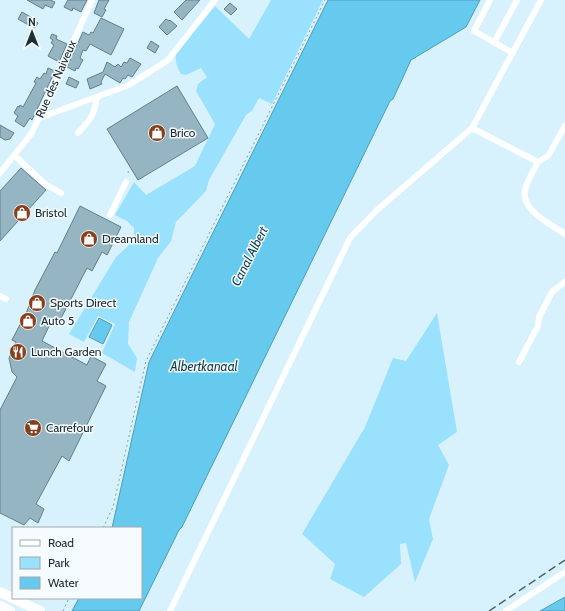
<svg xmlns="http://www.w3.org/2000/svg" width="565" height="611" font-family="Cabin,sans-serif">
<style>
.green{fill:#9ae1fd}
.water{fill:#66caee;stroke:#519bb6}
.building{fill:#96b5c2;stroke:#617f8b}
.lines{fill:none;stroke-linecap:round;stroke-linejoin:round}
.path{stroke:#899ea6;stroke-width:1;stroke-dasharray:2 3;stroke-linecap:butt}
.minor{stroke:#fff;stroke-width:6}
.highway{stroke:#fff;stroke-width:10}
.rail{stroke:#52636a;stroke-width:1.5;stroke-dasharray:8 4;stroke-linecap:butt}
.labels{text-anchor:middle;stroke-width:3;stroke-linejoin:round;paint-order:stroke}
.street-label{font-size:12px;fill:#202d32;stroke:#f5fbfe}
.poi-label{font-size:12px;fill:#202d32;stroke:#f5fbfe;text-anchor:start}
.water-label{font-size:13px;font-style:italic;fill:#113e4d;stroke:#f5fbfe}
</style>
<rect width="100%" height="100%" fill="#d7f2fd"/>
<path class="green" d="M271 0H323L272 104 259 98 252 111 246 115 209 180 206 191 176 222 171 241 158 258 129 322 128 344 137 358 135 372 102 353 115 324 98 316 84 342 69 334 116 257 128 246 134 237V228L127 221 115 215 134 182 146 195 195 166 215 124 196 91 198 84 207 77 201 68 186 75 181 74C177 67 175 62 176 54L215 6 249 39Z
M437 313 457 432 438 445 449 465 429 519 433 539 415 582 406 543 400 544 401 564 364 597 330 579 335 564 302 534 365 427 393 358 406 361Z"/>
<path class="water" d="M328 0H480L466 27 411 60 393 99 390 101 182 527 179 530 139 611H72L79 598H141V528H112L149 362Z
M99 318 112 325 103 344 89 337Z
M565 597V611H540Z"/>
<path class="building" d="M27 0H50L55 2 52 8 45 5 43 9Z
M68 0H87L81 12 73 8 72 11 64 7Z
M99 0H109L104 9 106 10 102 17 94 13Z
M186 0H200L182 20 174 12Z
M230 3 237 9 231 15 224 9Z
M22 12 36 20 35 21 38 23 35 28 25 23 18 19Z
M101 18 124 29 111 55 90 44 86 51 83 50 80 58 83 60 78 69 76 68 75 71 67 67 83 32 89 35 91 32 93 33Z
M166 19 169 21 170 20 177 26 167 35 159 27Z
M52 34 57 36 56 39 67 44 59 62 48 56 54 45 51 43 53 40 50 38Z
M151 41 159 46 155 53 147 48Z
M130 58 141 64 132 77 128 75 125 79 123 78 120 83 105 74 101 82 102 84 90 89 87 79 103 72 107 62 115 67 118 64 121 67 124 62 127 63Z
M48 68 55 71 32 120 30 118 24 127 15 121 18 116 14 113 18 106 19 107 20 105 23 107 36 83 34 82 37 77 40 79 44 73 46 74Z
M69 77 79 82 76 88 66 84Z
M177 86 208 138 138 180 107 129Z
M0 125 14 133 10 139 5 140 0 137Z
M21 168 46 190 0 241V191Z
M80 206 121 227 107 255 102 252 92 271 87 268 57 326 51 322 42 341 87 365 91 356 106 364 97 381 106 386 69 461 62 456 36 504 44 509 38 523 30 518 24 525 0 513V410L17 377 12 372 9 358 16 342 12 340 27 311 35 290 55 252 57 253Z"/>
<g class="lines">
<path class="path" d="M128 171 129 176
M103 528 113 507 146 361 325 0
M63 611 69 598"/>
<path class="minor" d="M490 0 474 31 513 53
M494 43 517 0
M39 118 129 85 168 60 215 0
M472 128 538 162C534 170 527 181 525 190 521 211 551 224 565 234
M78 133C91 119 94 116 97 97
M14 155 45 184 61 193
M538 162 548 156 565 126
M0 173 31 134 39 118 92 0
M110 215 126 182
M0 296 6 299
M519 362 538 326 539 317 552 292 565 282
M170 611 350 238 377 210 472 128 541 0
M506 611 565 572"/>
<path class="highway" d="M0 592 40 611
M0 606 10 611"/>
<path class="rail" d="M489 611 565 560"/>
</g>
<defs>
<g id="shop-disc" transform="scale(0.9)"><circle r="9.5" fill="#87401d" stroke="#f5fbfe"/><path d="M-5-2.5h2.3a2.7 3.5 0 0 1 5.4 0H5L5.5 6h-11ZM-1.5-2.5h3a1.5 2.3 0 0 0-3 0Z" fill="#fff"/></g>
<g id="restaurant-disc" transform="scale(0.9)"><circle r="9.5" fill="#87401d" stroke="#f5fbfe"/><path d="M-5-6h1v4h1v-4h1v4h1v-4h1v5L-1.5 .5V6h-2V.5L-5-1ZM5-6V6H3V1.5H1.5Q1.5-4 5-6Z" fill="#fff"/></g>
<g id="supermarket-disc" transform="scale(0.9)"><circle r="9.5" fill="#87401d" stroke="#f5fbfe"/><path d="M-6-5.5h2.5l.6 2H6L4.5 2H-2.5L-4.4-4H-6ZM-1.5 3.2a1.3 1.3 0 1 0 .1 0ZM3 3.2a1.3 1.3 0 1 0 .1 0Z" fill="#fff"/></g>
</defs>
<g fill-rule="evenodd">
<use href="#shop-disc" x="157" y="133"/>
<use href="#shop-disc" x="22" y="213"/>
<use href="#shop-disc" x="89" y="239"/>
<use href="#shop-disc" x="37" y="303"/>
<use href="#shop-disc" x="28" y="321"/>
<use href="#restaurant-disc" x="18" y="352"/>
<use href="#supermarket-disc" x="33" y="428"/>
</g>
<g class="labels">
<g class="street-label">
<text transform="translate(56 79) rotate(-66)" y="4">Rue des Naiveux</text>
</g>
<g class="poi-label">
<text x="170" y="137">Brico</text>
<text x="35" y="217">Bristol</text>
<text x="102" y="243">Dreamland</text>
<text x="50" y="307">Sports Direct</text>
<text x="41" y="325">Auto 5</text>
<text x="31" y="356">Lunch Garden</text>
<text x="46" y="432">Carrefour</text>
</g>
<g class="water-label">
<text transform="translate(249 256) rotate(-63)" y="5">Canal Albert</text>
<text x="204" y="371">Albertkanaal</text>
</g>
</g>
<rect x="12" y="527" width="130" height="72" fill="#f5fbfe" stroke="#a0a9ac"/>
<rect x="20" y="540" width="20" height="6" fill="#ffffff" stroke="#a0a9ac"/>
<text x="48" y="547" font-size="12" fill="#202d32">Road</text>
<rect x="20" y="557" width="20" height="12" fill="#9ae1fd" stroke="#a0a9ac"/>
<text x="48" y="567" font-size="12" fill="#202d32">Park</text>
<rect x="20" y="577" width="20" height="12" fill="#66caee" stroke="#a0a9ac"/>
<text x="48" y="587" font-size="12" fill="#202d32">Water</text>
<g transform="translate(32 32)" stroke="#f5fbfe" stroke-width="3" paint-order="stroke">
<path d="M0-3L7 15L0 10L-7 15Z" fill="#202d32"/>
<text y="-6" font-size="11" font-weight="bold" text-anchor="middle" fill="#202d32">N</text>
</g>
</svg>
